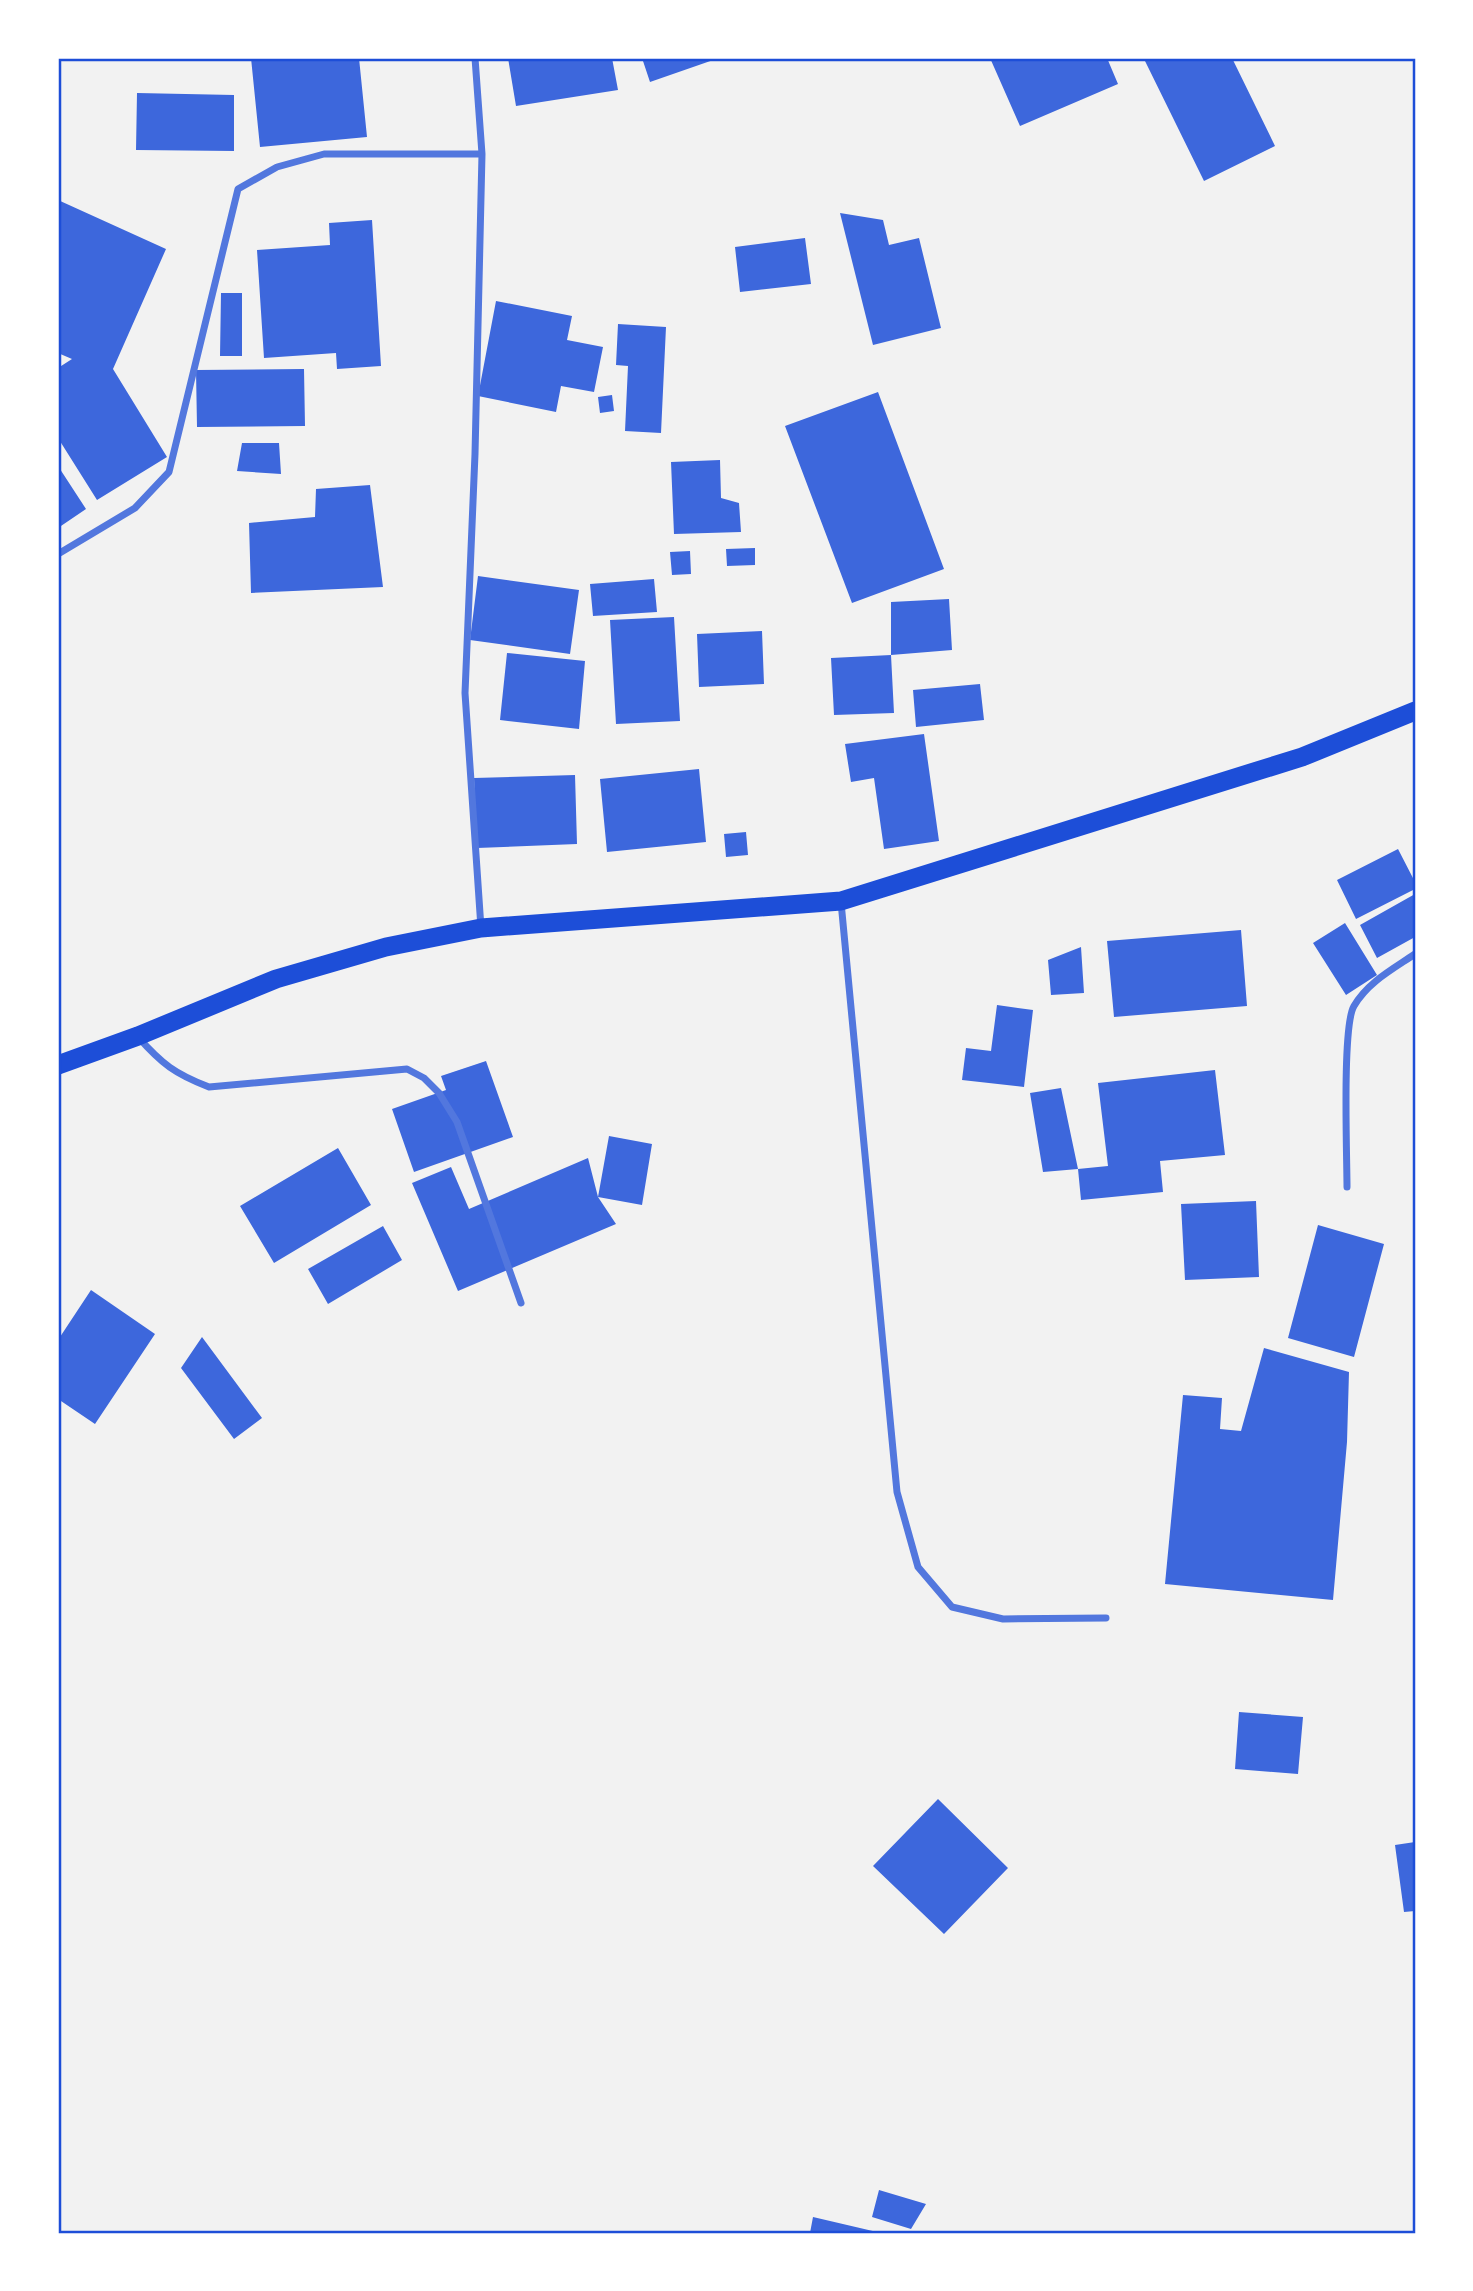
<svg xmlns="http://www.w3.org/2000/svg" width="1473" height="2291" font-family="'Nunito Sans',sans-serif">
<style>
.building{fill:#3d67dc}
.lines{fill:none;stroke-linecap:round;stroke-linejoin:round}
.minor{stroke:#5277de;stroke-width:7}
.trunk{stroke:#1d4ed8;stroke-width:19}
.neatline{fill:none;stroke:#1d4ed8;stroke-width:2.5}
</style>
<rect width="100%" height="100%" fill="#f2f2f2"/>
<path class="building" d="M251 58H359L367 137 260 147Z
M508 58H612L618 90 516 106Z
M642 58H719L650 82Z
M990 58H1107L1118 84 1020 126Z
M1151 58H1232L1275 146 1204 181 1145 61Z
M137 93 234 95V151L136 150Z
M58 200 166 249 113 369 167 457 97 500 58 438V368L72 359 58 353Z
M840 213 883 220 889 245 919 238 941 328 873 345Z
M372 220 381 366 337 369 336 353 264 358 257 250 330 245 329 223Z
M805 238 811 284 740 292 735 247Z
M221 293H242V356H220Z
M496 301 572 316 567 340 603 347 594 392 561 386 556 412 478 396Z
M618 324 666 327 661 433 625 431 628 366 616 365Z
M304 369 305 426 197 427 196 370Z
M878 392 944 569 852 603 785 426Z
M612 395 614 411 600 413 598 397Z
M242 443H279L281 474 237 471Z
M720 460 721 498 739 503 741 532 674 534 671 462Z
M58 466 86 509 58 528Z
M370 485 383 587 251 593 249 523 315 517 316 489Z
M755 548V565L727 566 726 549Z
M690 551 691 574 672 575 670 552Z
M478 576 579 590 570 654 470 640Z
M654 579 657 612 593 616 590 584Z
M949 599 952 650 891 655V602Z
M674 617 680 721 616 724 610 620Z
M762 631 764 684 699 687 697 634Z
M507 653 585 661 579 729 500 720Z
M891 655 894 713 834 715 831 658Z
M980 684 984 720 916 727 913 690Z
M924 734 939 841 884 849 874 778 851 782 845 744Z
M699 769 706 842 607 852 600 779Z
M575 775 577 844 477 848 474 778Z
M746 832 748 855 726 857 724 834Z
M1398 849 1415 882V889L1356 919 1337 880Z
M1415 894V937L1377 958 1360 925Z
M1345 923 1377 975 1346 995 1313 943Z
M1241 930 1247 1006 1114 1017 1107 941Z
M1081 947 1084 993 1051 995 1048 960Z
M997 1005 1033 1010 1024 1087 962 1080 966 1048 991 1051Z
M486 1061 513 1137 414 1172 392 1109 446 1090 441 1076Z
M1215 1070 1225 1155 1160 1161 1163 1192 1081 1200 1078 1169 1108 1166 1098 1083Z
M1061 1088 1078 1169 1043 1172 1030 1093Z
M609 1136 652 1144 642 1205 598 1197Z
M338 1148 371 1205 274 1263 240 1206Z
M588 1158 598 1197 616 1224 458 1291 412 1183 451 1167 469 1209Z
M1256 1201 1259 1277 1185 1280 1181 1204Z
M1318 1225 1384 1244 1354 1357 1288 1338Z
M383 1226 402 1260 328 1304 308 1269Z
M91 1290 155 1334 95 1424 58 1399V1340Z
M202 1337 262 1418 234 1439 181 1368Z
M1264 1348 1349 1372 1347 1442 1333 1600 1165 1584 1183 1395 1222 1398 1220 1429 1241 1431Z
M1239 1712 1303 1717 1298 1774 1235 1769Z
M938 1799 1008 1868 944 1934 873 1866Z
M1415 1842V1911L1404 1912 1395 1845Z
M879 2190 926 2204 911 2229 872 2217Z
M813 2217 877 2232V2233H810Z"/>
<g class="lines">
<path class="minor" d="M475 58 482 154 475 454 465 693 481 928
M58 554 135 508 169 472 238 189 277 167 324 154H482
M841 902 897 1492 918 1567 952 1607 1003 1619 1106 1618
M138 1037C162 1064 175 1074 209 1087L407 1069 424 1078 439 1093 457 1122 521 1303
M1347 1187C1347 1156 1342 1026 1354 1006 1368 982 1393 969 1415 954"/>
<path class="trunk" d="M58 1065 138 1036 276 979 386 947 481 928 841 901 1302 757 1415 711"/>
</g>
<rect width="1473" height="2291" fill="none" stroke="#ffffff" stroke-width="119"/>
<rect x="60" y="60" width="1354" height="2172" class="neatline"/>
</svg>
